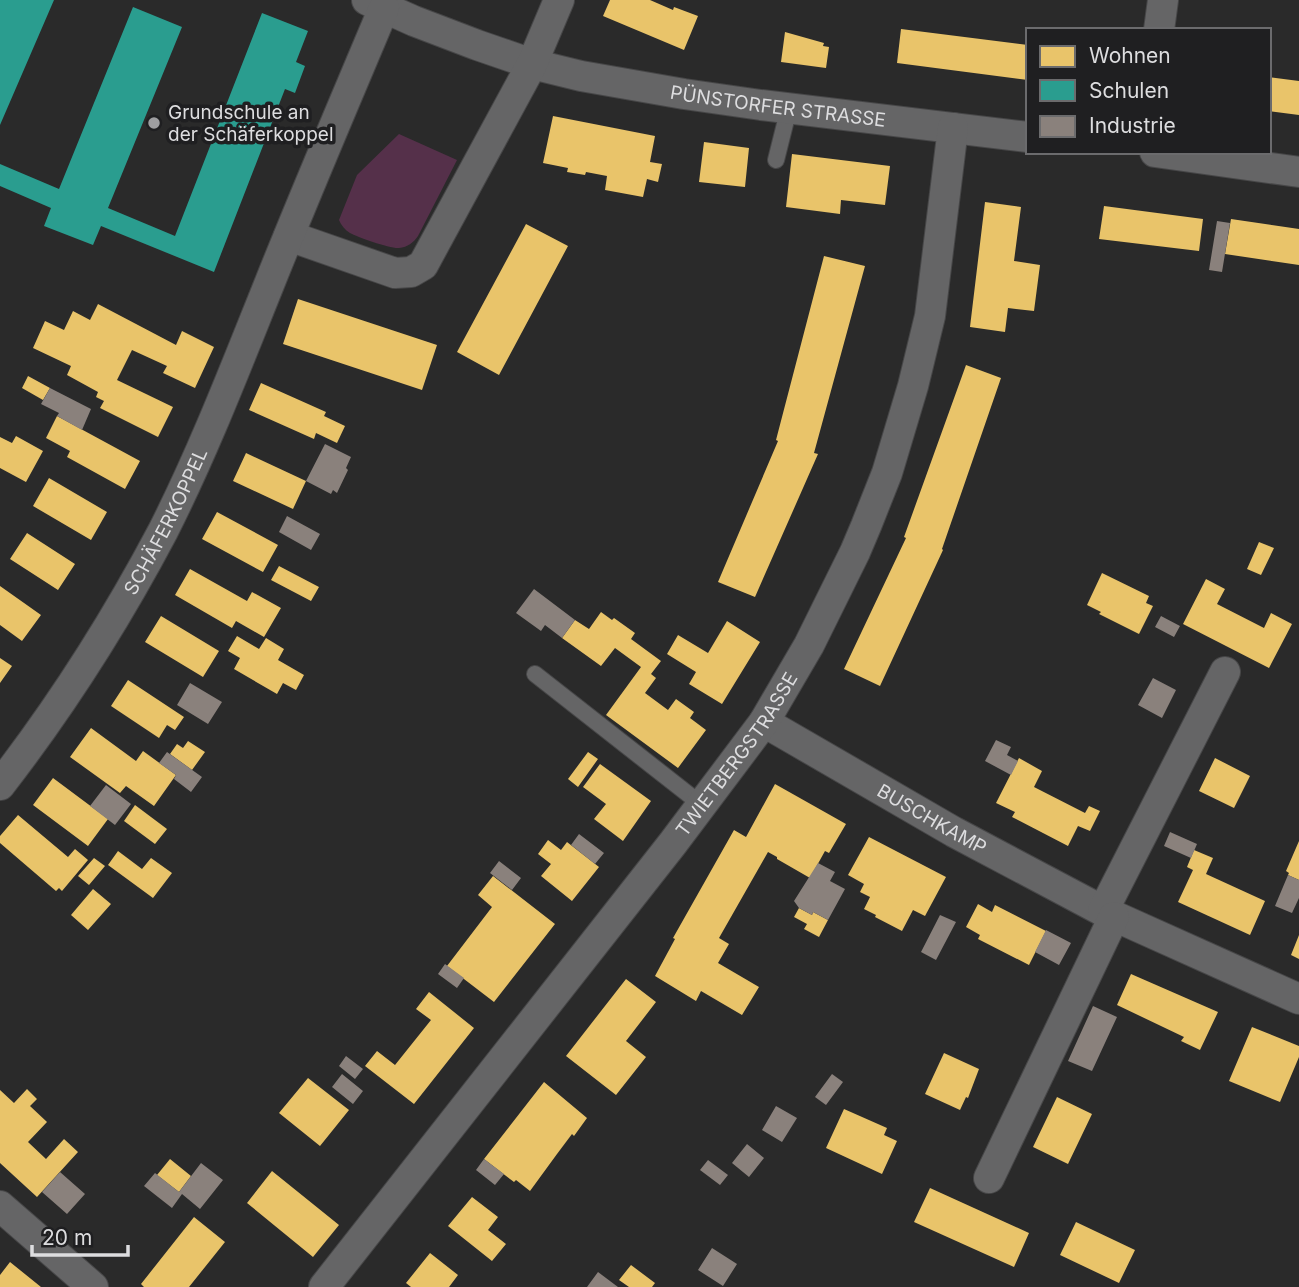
<svg xmlns="http://www.w3.org/2000/svg" width="1299" height="1287" font-family="Inter,sans-serif">
<style>
.green{fill:#55304a}
.homes{fill:#e9c46a}
.schools{fill:#2a9d8f}
.industry{fill:#8a817c}
.lines{fill:none;stroke-linecap:round;stroke-linejoin:round}
.service-casing{stroke:#474748;stroke-width:18}
.minor-casing{stroke:#474748;stroke-width:32}
.service{stroke:#656566;stroke-width:16}
.minor{stroke:#656566;stroke-width:30}
.poi-dot{fill:#9e9ea0;stroke:#1f1f21;stroke-width:2.5}
.labels{text-anchor:middle;stroke-width:7;stroke-linejoin:round;paint-order:stroke}
.street-label{font-size:19px;fill:#dddddf;stroke:#1f1f21}
.poi-label{font-size:19px;fill:#dddddf;stroke:#1f1f21;text-anchor:start}
</style>
<rect width="100%" height="100%" fill="#2a2a2a"/>
<path class="green" d="M399 134 457 160 418 236C413 243 408 247 399 248 391 249 357 237 350 233 345 230 341 225 339 220L357 175Z"/>
<path class="homes" d="M610 0H650L673 10 674 7 698 16 684 50 603 16Z
M901 29 1028 45V80L897 63Z
M785 32 824 43 823 46 829 47 826 68 781 62Z
M1269 77 1299 81V115L1269 111Z
M553 116 655 136 650 162 662 164 658 182 647 179 643 197 605 190 607 176 586 172 585 175 567 172 568 168 543 163Z
M704 142 749 148 745 187 699 182Z
M792 154 890 166 885 205 841 200 840 214 786 207Z
M985 202 1021 207 1014 261 1040 265 1034 311 1008 308 1005 332 970 327Z
M1104 206 1203 219 1199 251 1099 239Z
M1231 219 1299 229V265L1225 254Z
M526 224 568 246 499 375 457 352Z
M824 256 865 266 814 453 818 454 755 597 718 582 778 441 776 440Z
M298 299 437 345 422 390 283 344Z
M98 304 176 345 182 331 214 347 195 388 163 373 167 366 132 350 117 380 173 407 158 437 100 408 104 401 96 397 98 392 67 375 71 366 33 348 45 321 64 330 73 311 90 320Z
M966 365 1001 378 942 549 943 550 880 686 844 669 906 538 904 537Z
M28 376 50 388 43 400 22 388Z
M261 383 326 412 324 416 345 426 337 443 316 433 314 439 249 410Z
M57 416 140 461 125 489 67 457 70 451 46 438Z
M16 436 43 451 26 482 0 468V437L12 443Z
M246 453 306 481 293 509 233 481Z
M49 478 107 512 91 540 33 506Z
M217 512 278 545 263 572 202 539Z
M27 533 75 564 58 590 10 559Z
M1259 542 1274 548 1261 575 1247 569Z
M279 566 319 587 311 601 271 580Z
M190 569 247 601 252 592 281 608 264 637 236 621 232 628 175 595Z
M1102 573 1149 596 1146 603 1153 606 1139 634 1099 614 1101 612 1087 605Z
M1206 579 1225 589 1217 604 1264 628 1271 613 1292 624 1269 668 1183 624Z
M0 586 41 615 22 641 0 625Z
M601 612 612 620 614 618 635 633 631 639 661 661 651 674 656 678 645 693 668 710 676 699 694 712 690 718 706 730 678 768 606 715 641 667 615 648 601 666 562 638 575 620 589 629Z
M161 616 219 651 203 677 145 642Z
M727 621 760 642 722 704 689 684 696 672 667 654 678 635 708 653Z
M237 636 259 649 266 638 284 649 278 660 304 675 296 690 283 683 277 694 234 669 240 658 228 651Z
M0 658 12 666 0 683Z
M128 680 184 717 175 730 167 725 159 738 111 706Z
M91 728 136 761 143 751 176 775 154 806 126 786 120 793 70 757Z
M188 741 205 752 192 770 170 754 177 744 183 748Z
M588 752 598 759 578 787 568 779Z
M1019 758 1042 771 1034 787 1085 813 1089 806 1100 811 1090 831 1078 826 1068 846 1012 817 1015 812 996 803Z
M1215 758 1250 776 1234 808 1199 791Z
M600 764 651 801 623 841 594 819 606 804 583 787Z
M53 778 108 819 88 846 33 805Z
M775 784 846 824 829 853 825 851 810 878 777 859V857L768 852 719 938 729 944 718 963 759 987 742 1015 701 991 696 1001 655 976 675 939 673 938 734 830 746 837Z
M135 805 167 829 155 844 124 821Z
M18 815 68 857 75 849 88 860 62 891 59 888 56 891 0 843V836Z
M869 837 946 877 925 916 913 910 902 931 875 917 876 915 864 909 870 897 860 892 864 884 848 875Z
M548 840 561 850 567 842 599 867 572 901 541 876 551 864 538 854Z
M1299 841V880L1288 875 1289 873 1286 871Z
M1194 850 1213 858 1206 874 1265 901 1250 935 1178 902 1193 870 1187 867Z
M118 851 142 869 151 858 172 873 153 898 108 865Z
M94 858 105 866 89 885 78 876Z
M493 876 555 924 494 1002 447 966 492 907 478 895Z
M93 889 111 904 88 930 71 915Z
M978 904 992 912 995 905 1046 931 1029 965 978 939 980 935 966 927Z
M799 908 812 915 813 912 828 920 819 937 804 929 807 924 794 917Z
M1299 935V959L1291 955Z
M1131 974 1218 1012 1200 1050 1181 1041 1184 1037 1117 1005Z
M626 979 656 1002 626 1041 646 1057 616 1095 566 1056Z
M429 992 474 1028 414 1104 365 1066 377 1051 395 1065 431 1020 416 1009Z
M1252 1027 1299 1046V1057L1280 1102 1229 1081Z
M944 1053 979 1069 968 1098 966 1097 960 1110 925 1094Z
M308 1078 349 1110 320 1146 279 1113Z
M544 1082 587 1118 574 1136 572 1134 557 1154 530 1191 516 1180 514 1182 484 1159Z
M27 1089 37 1099 30 1106 47 1122 28 1142 46 1159 64 1139 78 1152 37 1197 0 1163V1090L14 1103Z
M1057 1097 1092 1114 1068 1164 1033 1147Z
M844 1109 887 1128 884 1135 897 1141 882 1174 826 1148Z
M170 1159 191 1176 179 1192 157 1175Z
M272 1171 339 1225 313 1257 247 1203Z
M930 1188 1029 1233 1014 1267 914 1222Z
M472 1197 498 1217 488 1230 506 1244 492 1261 448 1226Z
M194 1217 225 1242 189 1287H144L141 1284Z
M1076 1222 1135 1250 1119 1283 1060 1255Z
M430 1253 458 1275 449 1287H411L406 1283Z
M10 1262 41 1287H0V1275Z
M631 1265 655 1283 652 1287H629L619 1280Z"/>
<path class="schools" d="M0 0H54L0 125Z
M133 7 182 27 108 208 175 236 262 13 308 31 296 62 305 66 295 93 285 89 214 272 101 226 93 245 44 226 51 208 0 186V164L59 189Z"/>
<path class="industry" d="M1217 221 1230 223 1222 272 1209 270Z
M50 388 91 409 82 430 57 416 59 413 41 404Z
M325 444 351 457 346 468 348 470 337 493 333 490 331 494 306 481Z
M287 516 320 534 311 550 279 532Z
M534 589 575 620 562 638 545 625 541 631 516 613Z
M1161 616 1180 626 1174 637 1155 627Z
M1153 678 1176 690 1162 718 1138 705Z
M190 683 222 702 208 724 177 705Z
M996 740 1011 747 1007 755 1018 761 1011 775 985 761Z
M167 752 202 777 191 792 174 779 176 775 159 763Z
M106 785 131 804 115 825 90 806Z
M1170 832 1197 844 1191 858 1164 846Z
M579 834 604 853 595 864 571 845Z
M499 861 521 878 512 890 490 873Z
M818 863 835 872 830 881 845 889 828 920 813 912 812 915 799 908 794 901Z
M1288 875 1299 880V898L1292 913 1275 906Z
M940 915 956 922 936 960 921 952Z
M1046 930 1071 943 1059 965 1035 952Z
M445 964 464 978 457 988 438 974Z
M1093 1006 1117 1017 1092 1071 1068 1061Z
M346 1056 363 1069 355 1079 339 1066Z
M342 1074 363 1091 353 1104 332 1087Z
M832 1074 843 1082 826 1105 815 1097Z
M776 1106 797 1118 782 1142 762 1130Z
M747 1144 764 1158 749 1177 732 1163Z
M484 1159 504 1174 495 1185 476 1170Z
M708 1160 728 1175 720 1185 700 1170Z
M201 1163 223 1180 200 1209 182 1194 172 1208 144 1186 155 1173 179 1192Z
M60 1172 85 1194 67 1214 42 1192Z
M712 1248 737 1264 723 1286 698 1270Z
M598 1272 618 1287H587Z"/>
<g class="lines">
<g class="service-casing">
<path id="service" d="M776 160 789 108
M535 674 702 805"/>
</g>
<g class="minor-casing">
<g id="minor">
<path id="s1" d="M367 0 414 21 477 45 532 64 581 76 684 94 761 105 1028 137"/>
<path d="M1159 30 1163 0"/>
<path d="M1155 152 1299 172"/>
<path d="M289 236 395 273 411 272 423 265 532 64 559 0"/>
<path id="s2" d="M764 722 954 832 1103 911 1299 999"/>
<path id="s3" d="M0 785C62 705 116 620 163 531 203 452 235 369 268 287 305 194 345 101 384 8"/>
<path d="M1103 911 1225 672"/>
<path d="M989 1178 1114 917"/>
<path d="M0 1206 93 1287"/>
<path id="s4" d="M324 1287 673 843 764 722 809 645 855 552 866 526 887 473 913 386 930 316 953 128"/>
</g>
</g>
<use href="#service" class="service"/>
<use href="#minor" class="minor"/>
</g>
<circle class="poi-dot" cx="154" cy="123" r="7"/>
<g class="labels">
<g class="street-label">
<text dy="7" stroke="none"><textPath href="#s1" startOffset="427">PÜNSTORFER STRASSE</textPath></text>
<text dy="7" stroke="none"><textPath href="#s3" startOffset="312">SCHÄFERKOPPEL</textPath></text>
<text dy="7" stroke="none"><textPath href="#s4" startOffset="674">TWIETBERGSTRASSE</textPath></text>
<text dy="7" stroke="none"><textPath href="#s2" startOffset="194">BUSCHKAMP</textPath></text>
</g>
<g class="poi-label">
<text x="168" y="119">Grundschule an<tspan x="168" dy="22">der Schäferkoppel</tspan></text>
</g>
</g>
<rect x="1026" y="28" width="245" height="126" fill="#1f1f21" stroke="#6b6b6d" stroke-width="2"/>
<rect x="1040" y="46" width="35" height="21" fill="#e9c46a" stroke="#6b6b6d" stroke-width="2"/>
<text x="1089" y="63" font-size="21" fill="#dddddf">Wohnen</text>
<rect x="1040" y="80" width="35" height="21" fill="#2a9d8f" stroke="#6b6b6d" stroke-width="2"/>
<text x="1089" y="98" font-size="21" fill="#dddddf">Schulen</text>
<rect x="1040" y="116" width="35" height="21" fill="#8a817c" stroke="#6b6b6d" stroke-width="2"/>
<text x="1089" y="133" font-size="21" fill="#dddddf">Industrie</text>
<path d="M32 1245v10h96v-10" fill="none" stroke="#dddddf" stroke-width="3.5"/>
<text x="42" y="1245" font-size="21" fill="#dddddf" stroke="#1f1f21" stroke-width="5" paint-order="stroke">20 m</text>
</svg>
